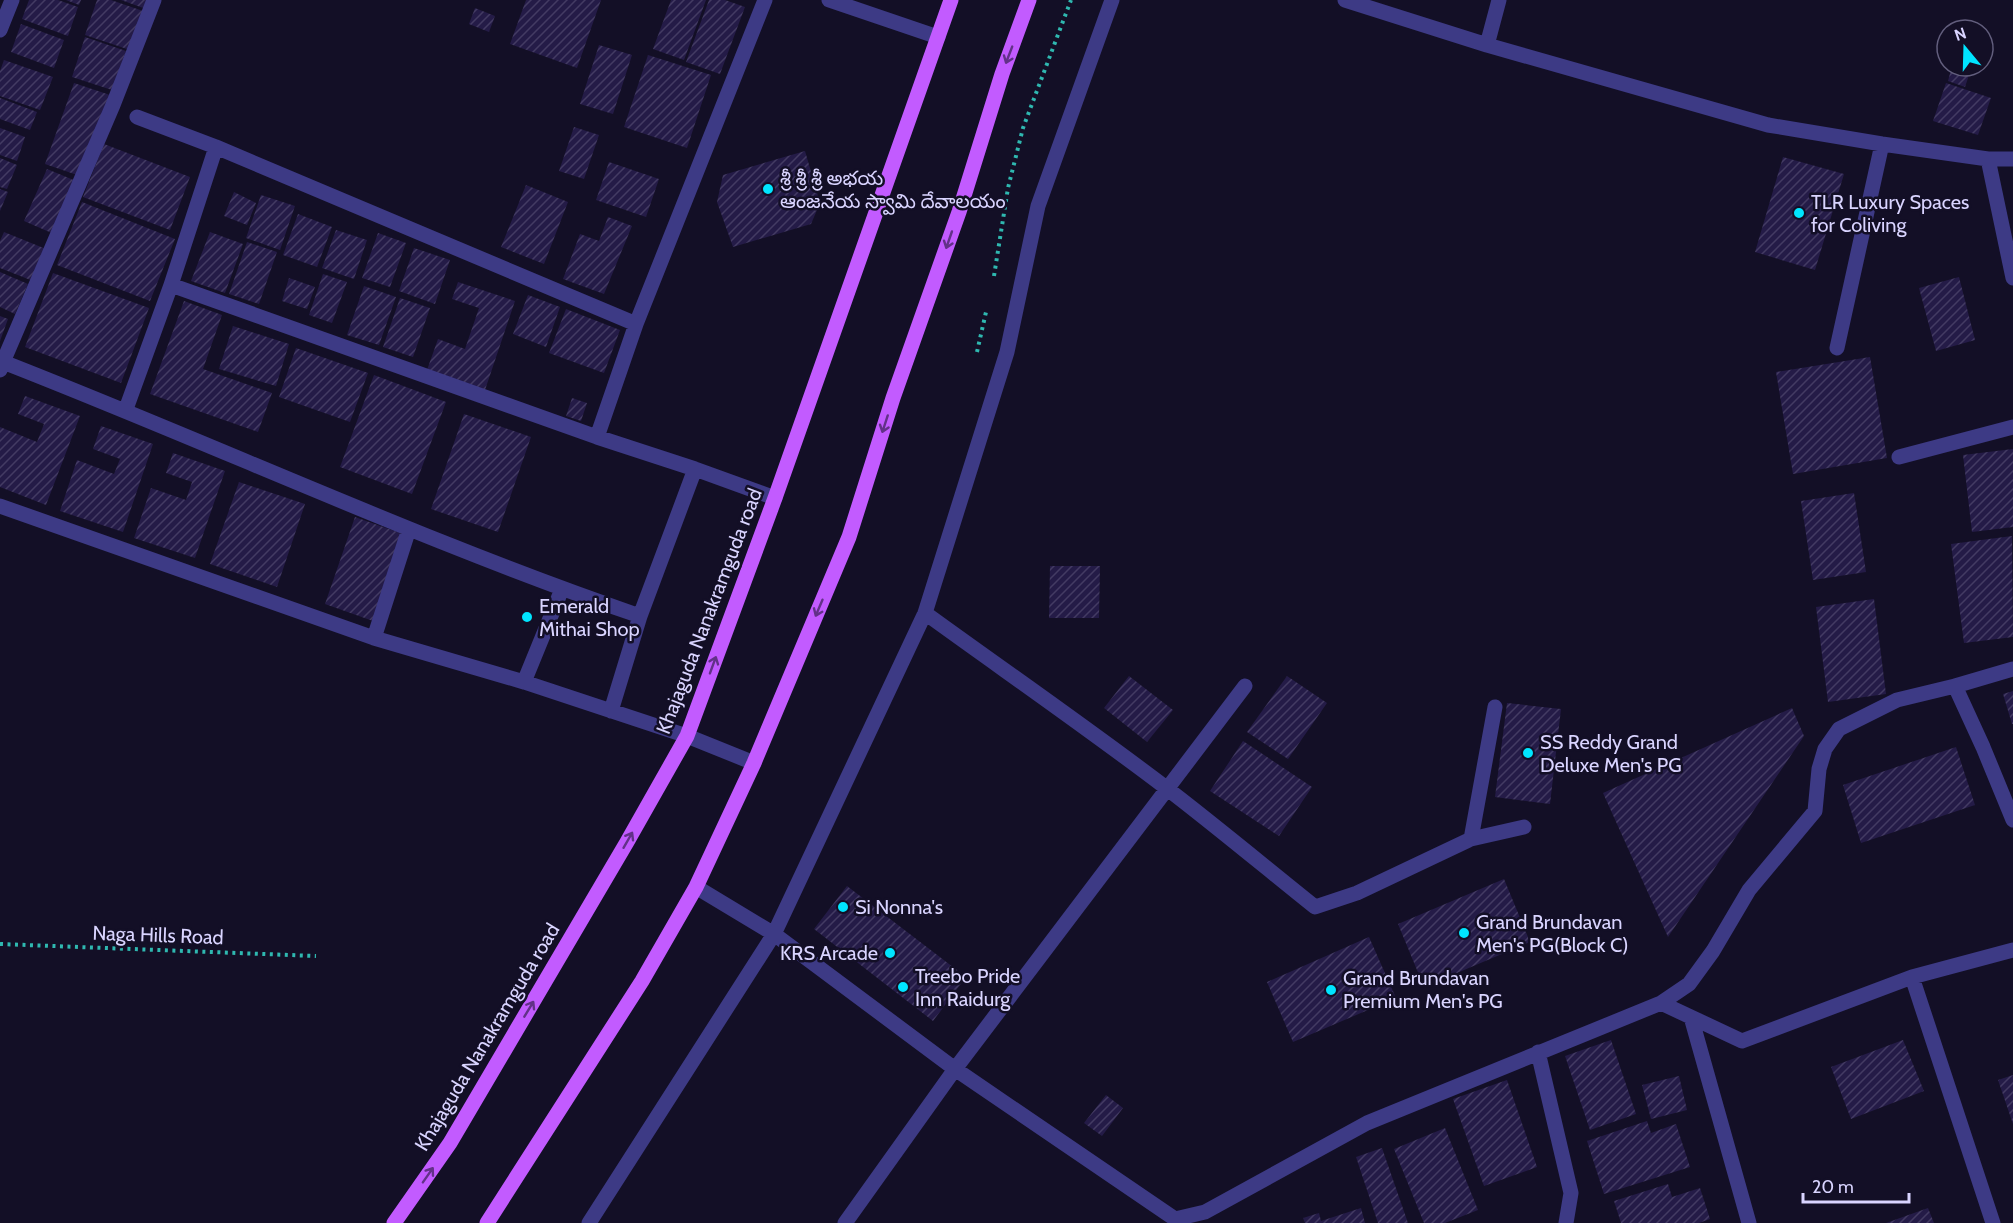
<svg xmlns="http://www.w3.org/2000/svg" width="2013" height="1223" font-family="Cabin,'Noto Sans Telugu',sans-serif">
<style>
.building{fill:url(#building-hatch)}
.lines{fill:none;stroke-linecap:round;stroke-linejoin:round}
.path{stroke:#2fb8b0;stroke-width:4;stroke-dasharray:3 4.5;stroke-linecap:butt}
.minor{stroke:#3d3a85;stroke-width:15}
.major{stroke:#c25bff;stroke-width:15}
.oneway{stroke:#623188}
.poi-dot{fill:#00e5ff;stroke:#130f26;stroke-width:2}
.labels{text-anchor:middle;stroke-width:5;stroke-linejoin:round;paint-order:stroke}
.poi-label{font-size:20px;fill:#d9d4ff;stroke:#130f26;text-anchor:start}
.street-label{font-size:20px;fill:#d9d4ff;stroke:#130f26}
</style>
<defs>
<pattern id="building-hatch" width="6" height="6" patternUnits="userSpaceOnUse" patternTransform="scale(1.5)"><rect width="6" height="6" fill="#241b47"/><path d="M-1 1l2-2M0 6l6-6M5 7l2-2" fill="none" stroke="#433b63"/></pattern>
</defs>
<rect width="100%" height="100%" fill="#130f26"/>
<path class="building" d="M29 0H58L78 7 68 36 22 19Z
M66 0H81L79 5Z
M97 0H111L143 11 130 50 85 35Z
M121 0H149L146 9Z
M526 0H601L577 68 510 44Z
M671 0H706L684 60 653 49Z
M709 0H725L745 7 720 74 686 62Z
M475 8 495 16 489 32 469 24Z
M21 24 64 40 54 68 11 52Z
M85 37 126 51 112 90 72 77Z
M599 45 632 55 613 114 580 104Z
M648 55 711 75 687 148 624 127Z
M4 60 53 77 40 110 0 96V71Z
M1952 66H1972L1965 87 1948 81Z
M74 83 110 95 80 176 45 164Z
M1946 83 1991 98 1978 135 1933 121Z
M0 98 37 112 30 130 0 119Z
M574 127 599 135 584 179 559 171Z
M0 128 25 137 17 161 0 155Z
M104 144 190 177 170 230 83 197Z
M805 151 820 203 811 224 733 247 717 202 723 175Z
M1783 157 1844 174 1815 270 1755 252Z
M0 158 17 165 7 189 0 187Z
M609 162 659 179 646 217 596 200Z
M47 169 76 181 54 234 24 221Z
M526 185 568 202 544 264 501 247Z
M0 189 8 192 0 211Z
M234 192 256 203 247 225 224 216Z
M261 195 295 206 280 250 246 238Z
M82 202 175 239 150 301 57 265Z
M298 214 332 227 317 267 283 255Z
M608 217 632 226 604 294 563 279 580 234 599 241Z
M336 230 367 240 354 279 322 268Z
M4 232 46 249 33 281 0 268V241Z
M210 232 243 244 225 293 191 281Z
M378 233 406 243 390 287 362 278Z
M247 242 277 252 259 304 229 294Z
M414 248 450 260 435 304 399 291Z
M0 272 28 284 15 314 0 307Z
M53 273 149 308 121 383 25 347Z
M323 274 347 282 332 323 309 315Z
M1959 277 1975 340 1936 351 1919 288Z
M289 278 315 287 307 309 282 301Z
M458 282 515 301 485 390 427 370 438 339 465 349 479 308 452 299Z
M364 286 396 297 379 345 347 335Z
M528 295 560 307 546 347 513 334Z
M400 298 430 308 413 357 383 347Z
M184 301 222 315 203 369 272 393 258 432 150 394Z
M566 309 620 330 604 373 549 353Z
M0 316 8 319 0 341Z
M233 326 289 344 276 386 219 369Z
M296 348 368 373 350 422 279 397Z
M1870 357 1887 458 1793 474 1776 372Z
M374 375 446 402 412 494 340 467Z
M25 396 80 416 46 505 0 487V427L37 442 44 424 18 414Z
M572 398 587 403 581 421 566 416Z
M464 414 531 437 498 532 431 509Z
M101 426 153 444 123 532 60 511 77 460 114 474 120 459 93 449Z
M2013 449V527L1972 532 1963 455Z
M173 453 225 471 195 558 134 538 151 488 186 500 192 482 166 473Z
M239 482 305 504 277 587 210 564Z
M1854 493 1866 572 1813 580 1801 501Z
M355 517 403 534 373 621 325 604Z
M2012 536 2013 637 1964 643 1951 544Z
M1050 566H1100L1099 618H1049Z
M1874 599 1886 694 1828 702 1816 607Z
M1129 676 1173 710 1147 742 1104 708Z
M1287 676 1327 703 1288 759 1247 732Z
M2013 691V724H2012L2003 694Z
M1507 703 1561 709 1550 804 1495 797Z
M1792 708 1804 736 1668 937 1603 793Z
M1243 741 1312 787 1279 836 1210 791Z
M1956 747 1975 805 1861 843 1843 785Z
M1504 879 1530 942 1424 987 1398 924Z
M847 886 966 977 933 1021 814 929Z
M1369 937 1396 998 1293 1042 1267 982Z
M1611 1040 1636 1114 1590 1130 1565 1056Z
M1903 1040 1924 1091 1851 1119 1831 1067Z
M2013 1075V1124L1998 1080Z
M1679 1076 1687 1110 1651 1119 1642 1085Z
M1507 1080 1537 1167 1484 1186 1453 1099Z
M1106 1095 1123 1108 1102 1136 1084 1123Z
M1647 1121 1651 1133 1676 1124 1690 1167 1604 1194 1587 1141Z
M1445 1128 1478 1210 1445 1223H1424L1394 1149Z
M1382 1148 1408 1223H1378L1356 1157Z
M1668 1184 1672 1197 1700 1188 1710 1219 1699 1223H1621L1614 1201Z
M1361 1208 1365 1223H1305L1303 1218 1319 1213 1321 1221Z
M1928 1208 1934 1223H1886Z"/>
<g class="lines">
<path class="path" d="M994 276 1008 188 1023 128 1071 0
M977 352 986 312
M0 944 316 956"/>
<path class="minor" d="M829 0 938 37
M1345 0 1487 45 1768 125 1882 144 1988 159H2013
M0 30 12 0
M1487 45 1499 0
M137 117 216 147 636 324
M1988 159 2013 278
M171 285 216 147
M1837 348 1882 144
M3 362 113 105 154 0
M0 370 3 362C216 445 424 542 640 616L695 469
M126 409 171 285 597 437 695 469 775 498
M597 437 636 324 765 0
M1899 457 2013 427
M0 506 374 638 524 682 687 736 754 763
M925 613C1005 671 1086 727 1165 787 1216 826 1265 867 1315 907L1357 893 1471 839 1524 827
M374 638 409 529
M524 682 562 589
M1955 686 2013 669
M611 711 640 616
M1471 839 1495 707
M696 887 774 934 955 1069 1175 1219 1205 1212 1367 1123 1661 1003 1742 1041 1912 977 2013 950
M1912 977 1993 1223
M1661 1003 1689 984 1713 951 1749 890 1815 811 1819 769 1825 749 1839 729 1897 700 1955 686 1983 747 2013 820
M1691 1017 1749 1223
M1538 1052 1571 1193 1566 1223
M589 1223 774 934 925 613 1007 352 1038 206 1112 0
M845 1223 955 1069 1245 686"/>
<path class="major" d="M394 1223 450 1143 627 842 687 736 775 498 951 0
M487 1223 642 981 696 887 754 763 849 537 893 398 959 212 1002 74 1029 0"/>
</g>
<defs><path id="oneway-shaft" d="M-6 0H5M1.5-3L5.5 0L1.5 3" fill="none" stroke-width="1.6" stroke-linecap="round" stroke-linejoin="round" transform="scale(1.5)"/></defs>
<g class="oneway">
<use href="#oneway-shaft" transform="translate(1009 55) rotate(111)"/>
<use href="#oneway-shaft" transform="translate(949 240) rotate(109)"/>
<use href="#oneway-shaft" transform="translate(885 424) rotate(108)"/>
<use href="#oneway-shaft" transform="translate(819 608) rotate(113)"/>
<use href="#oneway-shaft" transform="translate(713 665) rotate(-70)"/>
<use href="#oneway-shaft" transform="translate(628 840) rotate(-60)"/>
<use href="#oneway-shaft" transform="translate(529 1009) rotate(-59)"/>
<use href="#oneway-shaft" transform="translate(428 1175) rotate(-55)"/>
</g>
<g class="poi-dot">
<circle cx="768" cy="189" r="6"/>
<circle cx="1799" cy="213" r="6"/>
<circle cx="527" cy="617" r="6"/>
<circle cx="1528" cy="753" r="6"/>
<circle cx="843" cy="907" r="6"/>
<circle cx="1464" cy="933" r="6"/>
<circle cx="890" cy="953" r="6"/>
<circle cx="903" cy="987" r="6"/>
<circle cx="1331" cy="990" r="6"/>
</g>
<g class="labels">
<g class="poi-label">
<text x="780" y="185">శ్రీ శ్రీ శ్రీ అభయ<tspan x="780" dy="23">ఆంజనేయ స్వామి దేవాలయం</tspan></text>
<text x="1811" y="209">TLR Luxury Spaces<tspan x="1811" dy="23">for Coliving</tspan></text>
<text x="539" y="613">Emerald<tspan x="539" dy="23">Mithai Shop</tspan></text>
<text x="1540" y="749">SS Reddy Grand<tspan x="1540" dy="23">Deluxe Men's PG</tspan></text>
<text x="855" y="914">Si Nonna's</text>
<text x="1476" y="929">Grand Brundavan<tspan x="1476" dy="23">Men's PG(Block C)</tspan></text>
<text x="878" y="960" text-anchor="end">KRS Arcade</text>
<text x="915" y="983">Treebo Pride<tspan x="915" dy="23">Inn Raidurg</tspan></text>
<text x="1343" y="985">Grand Brundavan<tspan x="1343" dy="23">Premium Men's PG</tspan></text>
</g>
<g class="street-label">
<text transform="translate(709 611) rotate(-69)" y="7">Khajaguda Nanakramguda road</text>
<text transform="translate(158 935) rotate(2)" y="7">Naga Hills Road</text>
<text transform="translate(487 1037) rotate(-59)" y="7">Khajaguda Nanakramguda road</text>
</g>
</g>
<g transform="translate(1965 48) rotate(341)"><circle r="28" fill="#130f26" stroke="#625e7d" stroke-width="1.5"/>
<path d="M0-4.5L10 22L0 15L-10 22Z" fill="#00e5ff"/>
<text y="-9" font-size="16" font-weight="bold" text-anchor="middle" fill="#d9d4ff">N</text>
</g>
<path d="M1803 1193v9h106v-9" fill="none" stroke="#d9d4ff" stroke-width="3"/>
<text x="1812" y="1193" font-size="18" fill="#d9d4ff" stroke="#130f26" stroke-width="4.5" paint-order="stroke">20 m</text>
</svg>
